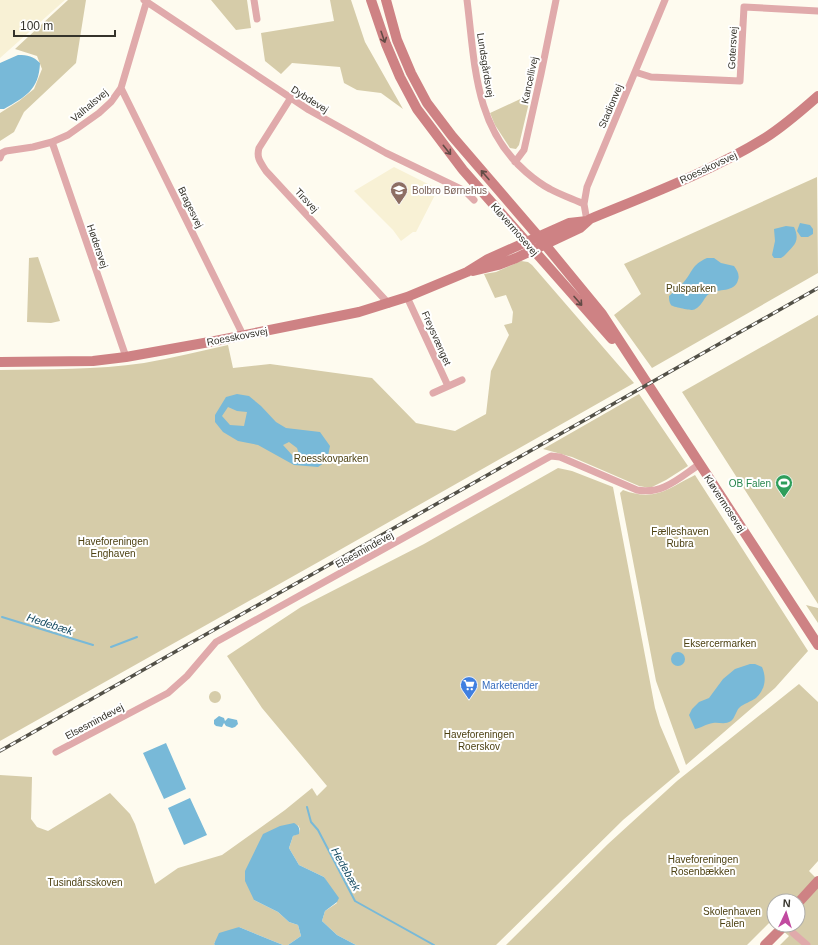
<svg xmlns="http://www.w3.org/2000/svg" width="818" height="945" font-family="Helvetica,sans-serif">
<style>
.built{fill:#f8f1d5}
.green{fill:#d6cca9}
.water{fill:#78b9d8;fill-rule:evenodd}
.lines{fill:none;stroke-linecap:round;stroke-linejoin:round}
.stream{stroke:#78b9d8;stroke-width:2}
.street{stroke:#e0aaab;stroke-width:7}
.secondary{stroke:#ce8284;stroke-width:10}
.rail-casing{stroke:#525047;stroke-width:3.5}
.rail{stroke:#fff;stroke-width:2;stroke-dasharray:6;stroke-linecap:butt}
.oneway{stroke:#634b46}
.labels{text-anchor:middle;stroke-width:4;stroke-linejoin:round;paint-order:stroke}
.street-label{font-size:10px;fill:#35332b;stroke:#fff}
.education-label{font-size:10px;fill:#785e54;stroke:#fff;text-anchor:start}
.park-label{font-size:10px;fill:#4d4112;stroke:#fff}
.leisure-label{font-size:10px;fill:#27864d;stroke:#fff;text-anchor:end}
.shop-label{font-size:10px;fill:#366cbe;stroke:#fff;text-anchor:start}
.water-label{font-size:11px;font-style:italic;fill:#174c62;stroke:#fff}
</style>
<rect width="100%" height="100%" fill="#fefbef"/>
<path class="built" d="M0 0H65L0 58Z
M394 167 438 189 416 232H413L401 241 393 230 354 191Z"/>
<path class="green" d="M68 0H86L76 63 24 112 14 132 0 141V113L19 101 34 89 42 69 37 56 15 49Z
M211 0H247L251 28 236 30Z
M330 0H351L365 42 403 109 381 93 357 90 344 83 340 67 292 63 281 74 265 61 261 33 334 21Z
M531 94 519 145 516 149 510 148 495 125 490 113Z
M817 177 818 273 652 368 614 315 641 294 624 264Z
M38 257 60 321 51 323 27 322 29 258Z
M521 261 528 262 532 265 634 383 322 560 0 741V370C48 369 96 370 144 363 172 358 200 351 228 345L233 368 270 364 372 378 416 423 455 431 486 414 491 371 509 335 504 325 512 323 513 312 506 295 495 298 484 274 496 272Z
M818 315V604L682 392Z
M639 394 688 466 666 480 650 488 639 486 572 457 543 449Z
M558 468 572 471 613 487 655 708 660 725 680 772 623 820 496 945H356L337 935 322 921 325 911 337 903 324 877 299 865 289 848 293 836 299 833 300 829 298 825 254 900 278 912 289 922 298 925 301 936 288 945H283L239 927 214 943 215 945H0V775L32 777 31 819 37 827 48 831 110 793 130 814 135 824 155 884 178 868 222 855 285 810 312 788 317 796 327 786 262 708 227 656 301 607 424 544Z
M695 475 808 651 775 688 686 765 656 681 620 493 623 490C655 502 667 489 695 475Z
M806 605 818 608V623Z
M799 684 818 702V861L809 871 818 880V945H780L789 936 776 925H798V901H774V923L771 921 747 945H506L608 844 677 781Z
M209 697a6 6 0 1 1 12 0a6 6 0 1 1-12 0Z"/>
<path class="water" d="M18 55C28 55 33 56 40 63 39 90 25 97 4 109H0V63Z
M800 223 810 225 813 229V234L808 237H801L797 231Z
M786 226 794 227C801 242 793 246 784 256L781 258H774L772 255 775 241 774 229Z
M707 258H714L721 263 734 266C737 270 740 275 738 280 735 293 718 288 709 294 704 297 703 304 697 308 695 309 694 310 692 310 689 310 673 307 671 305 669 302 669 299 669 296 673 292 679 288 683 283 693 272 691 265 707 258Z
M237 394 249 396 261 406 276 422 286 428 320 432 330 446 327 461 318 467 294 465 258 445 238 441 223 432 215 422V415L226 397ZM228 407 237 411 247 412 244 426 230 425 222 416ZM289 442 297 448 299 454 293 456 283 445Z
M671 659a7 7 0 1 1 14 0a7 7 0 1 1-14 0Z
M750 664H755L762 667C767 678 765 690 756 698 751 702 744 703 739 708 736 711 735 718 731 721 725 725 719 722 713 723 706 724 701 728 695 729L689 715 692 709 699 702 709 698 723 679 735 669Z
M219 716 224 718 225 721 228 718 237 720 238 724 235 727 232 728 226 726 224 723 222 727 216 726 214 724V720Z
M166 743 186 789 164 799 143 753Z
M190 798 207 835 184 845 168 808Z
M294 823C299 826 300 828 299 834L293 836 289 848 299 865 324 877 339 898 337 902 325 911 322 921 337 935 356 945H288L301 936 298 925 289 922 278 912 254 900 245 881V871L263 834 280 826Z
M239 927 283 945H215L214 944 219 933Z"/>
<g class="lines">
<path class="stream" d="M2 617 93 645
M111 647 137 637
M307 807 311 822 318 830 355 901 434 945"/>
<path class="street" d="M144 0 309 110 386 153 465 191 474 200
M254 0 257 19
M467 0C475 63 474 127 526 172 533 178 542 185 550 189 561 195 573 199 584 204
M635 72 651 77 740 81 744 7 818 11
M121 88 243 335
M290 99 259 148C256 158 261 163 266 171L389 304
M52 142 126 357
M0 158 2 153 6 151 33 147 52 142 68 135 99 113 111 102 121 88 147 0
M515 162 524 150 541 74 556 0
M587 221 584 204 587 187 665 0
M407 297 448 386
M433 393 462 380
M56 752 168 693 187 676 216 642 551 456 560 457 637 490C663 495 680 477 700 464
M793 933 807 945"/>
<path class="secondary" d="M371 0 386 44 400 77 417 109 463 170 612 339
M386 0 397 40 411 73 427 103 452 136 538 236 602 314 818 645
M473 271 498 265 516 258 580 228 590 219C648 195 712 171 765 138 784 126 801 111 818 96
M0 362 93 361 126 357 215 341 359 312 407 297 467 272 488 259 569 223 587 221
M798 903 818 881
M765 945 785 925"/>
<g class="rail-casing">
<path id="rail" d="M0 751 818 288"/>
</g>
<use href="#rail" class="rail"/>
</g>
<defs><path id="oneway-shaft" d="M-6 0H5M1.5-3L5.5 0L1.5 3" fill="none" stroke-width="1.6" stroke-linecap="round" stroke-linejoin="round"/></defs>
<g class="oneway">
<use href="#oneway-shaft" transform="translate(383 37) rotate(71)"/>
<use href="#oneway-shaft" transform="translate(447 150) rotate(51)"/>
<use href="#oneway-shaft" transform="translate(485 175) rotate(-131)"/>
<use href="#oneway-shaft" transform="translate(578 301) rotate(49)"/>
</g>
<defs>
<g id="school-pin" transform="scale(0.9)"><path d="M0 17L-7.5 6A9.5 9.5 0 1 1 7.5 6Z" fill="#8d6e63" stroke="#fff"/><path d="M0-5L7-2L0 1L-7-2ZM-4 1L0 2.5L4 1V4Q0 6-4 4Z" fill="#fff"/></g>
<g id="stadium-pin" transform="scale(0.9)"><path d="M0 17L-7.5 6A9.5 9.5 0 1 1 7.5 6Z" fill="#2e9e5b" stroke="#fff"/><path d="M0-5a6.5 5 0 1 0 0 10a6.5 5 0 1 0 0-10ZM-3.5-1.8h7v3.6h-7Z" fill="#fff"/></g>
<g id="supermarket-pin" transform="scale(0.9)"><path d="M0 17L-7.5 6A9.5 9.5 0 1 1 7.5 6Z" fill="#3f7fe0" stroke="#fff"/><path d="M-6-5.5h2.5l.6 2H6L4.5 2H-2.5L-4.4-4H-6ZM-1.5 3.2a1.3 1.3 0 1 0 .1 0ZM3 3.2a1.3 1.3 0 1 0 .1 0Z" fill="#fff"/></g>
</defs>
<g fill-rule="evenodd">
<use href="#school-pin" x="399" y="190"/>
<use href="#stadium-pin" x="784" y="483"/>
<use href="#supermarket-pin" x="469" y="685"/>
</g>
<g class="labels">
<g class="street-label">
<text transform="translate(732 48) rotate(-87)" y="4">Gotersvej</text>
<text transform="translate(486 65) rotate(81)" y="4">Lundsgårdsvej</text>
<text transform="translate(529 80) rotate(-78)" y="4">Kancellivej</text>
<text transform="translate(310 99) rotate(32)" y="4">Dybdevej</text>
<text transform="translate(89 105) rotate(-40)" y="4">Valhalsvej</text>
<text transform="translate(610 106) rotate(-67)" y="4">Stadionvej</text>
<text transform="translate(708 167) rotate(-25)" y="4">Roesskovsvej</text>
<text transform="translate(307 200) rotate(47)" y="4">Tirsvej</text>
<text transform="translate(191 207) rotate(64)" y="4">Bragesvej</text>
<text transform="translate(515 229) rotate(49)" y="4">Kløvermosevej</text>
<text transform="translate(98 246) rotate(71)" y="4">Hødersvej</text>
<text transform="translate(237 336) rotate(-11)" y="4">Roesskovsvej</text>
<text transform="translate(437 338) rotate(66)" y="4">Freysvænget</text>
<text transform="translate(725 503) rotate(57)" y="4">Kløvermosevej</text>
<text transform="translate(364 549) rotate(-29)" y="4">Elsesmindevej</text>
<text transform="translate(94 721) rotate(-28)" y="4">Elsesmindevej</text>
</g>
<g class="education-label">
<text x="412" y="194">Bolbro Børnehus</text>
</g>
<g class="park-label">
<text x="691" y="292">Pulsparken</text>
<text x="331" y="462">Roesskovparken</text>
<text x="680" y="535">Fælleshaven<tspan x="680" dy="12">Rubra</tspan></text>
<text x="113" y="545">Haveforeningen<tspan x="113" dy="12">Enghaven</tspan></text>
<text x="720" y="647">Eksercermarken</text>
<text x="479" y="738">Haveforeningen<tspan x="479" dy="12">Roerskov</tspan></text>
<text x="703" y="863">Haveforeningen<tspan x="703" dy="12">Rosenbækken</tspan></text>
<text x="85" y="886">Tusindårsskoven</text>
<text x="732" y="915">Skolenhaven<tspan x="732" dy="12">Falen</tspan></text>
</g>
<g class="leisure-label">
<text x="771" y="487">OB Falen</text>
</g>
<g class="shop-label">
<text x="482" y="689">Marketender</text>
</g>
<g class="water-label">
<text transform="translate(50 624) rotate(18)" y="4">Hedebæk</text>
<text transform="translate(346 869) rotate(61)" y="4">Hedebæk</text>
</g>
</g>
<g transform="translate(786 913) rotate(4)"><circle r="19" fill="#ffffff" stroke="#aeadaa"/>
<path d="M0-3L7 15L0 10L-7 15Z" fill="#c14aa0"/>
<text y="-6" font-size="11" font-weight="bold" text-anchor="middle" fill="#35332b">N</text>
</g>
<path d="M14 30v6h101v-6" fill="none" stroke="#35332b" stroke-width="2"/>
<text x="20" y="30" font-size="12" fill="#35332b" stroke="#ffffff" stroke-width="3" paint-order="stroke">100 m</text>
</svg>
